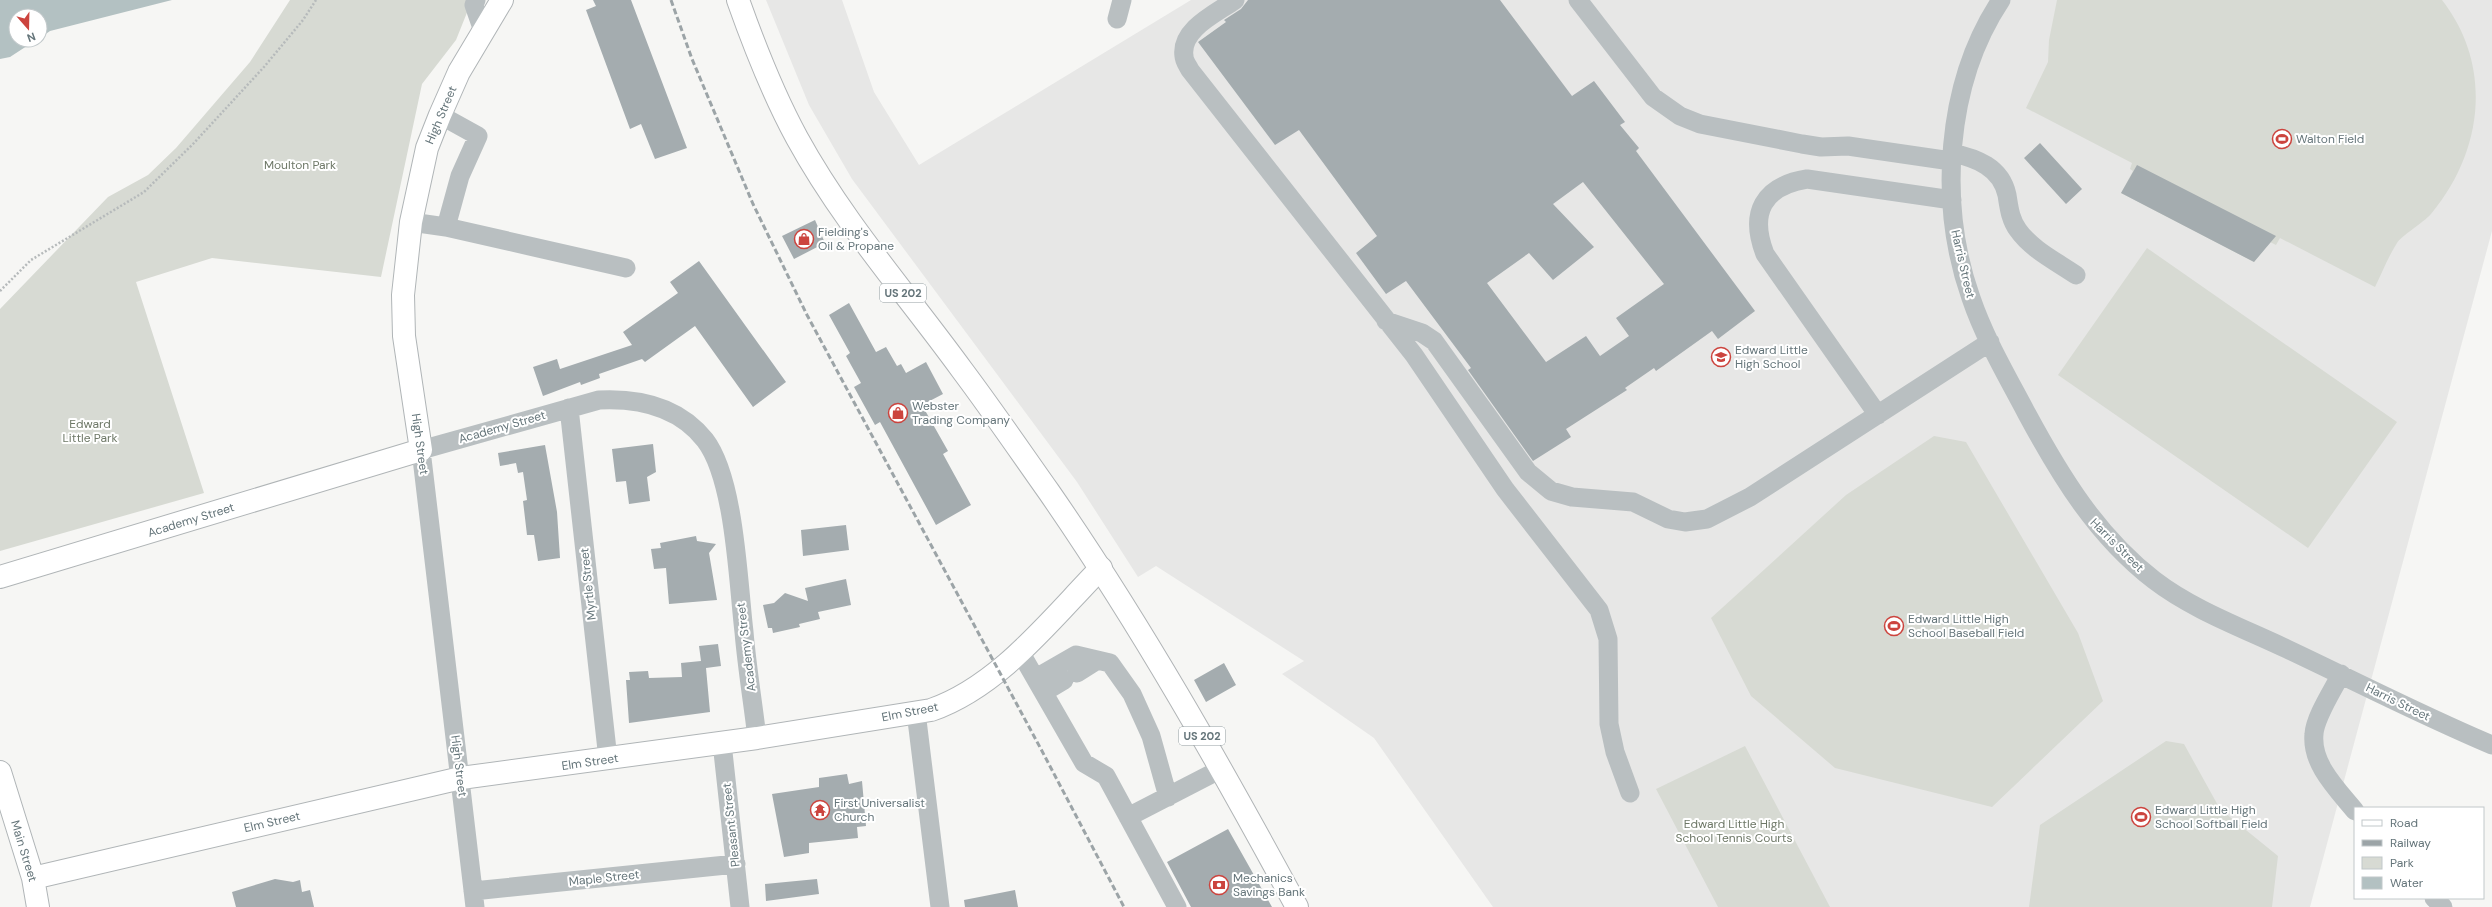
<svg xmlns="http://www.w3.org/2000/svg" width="2492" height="907" font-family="'DM Sans',sans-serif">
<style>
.built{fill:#e7e7e6}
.green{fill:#d7dad3}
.water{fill:#b3c1c2}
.building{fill:#a4acaf;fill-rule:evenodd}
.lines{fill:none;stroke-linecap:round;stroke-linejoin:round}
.major-casing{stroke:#b0b5b7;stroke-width:24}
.highway-casing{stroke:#b0b4b6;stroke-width:24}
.path{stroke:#b6babb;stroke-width:2.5;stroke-dasharray:2 2;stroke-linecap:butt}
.minor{stroke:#b9bfc1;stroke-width:19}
.major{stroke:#fff;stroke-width:22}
.highway{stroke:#fff;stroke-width:22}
.rail{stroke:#9ca4a7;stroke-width:3;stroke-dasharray:6 3;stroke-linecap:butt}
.labels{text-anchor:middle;stroke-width:4;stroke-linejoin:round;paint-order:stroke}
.shield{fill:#fff;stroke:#939ea2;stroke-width:1}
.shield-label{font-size:11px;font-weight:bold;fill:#65757a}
.street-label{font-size:12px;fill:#65757a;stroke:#fff}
.poi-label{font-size:12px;fill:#65757a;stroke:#fff;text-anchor:start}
.park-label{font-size:12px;fill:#6e7867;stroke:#fff}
</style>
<rect width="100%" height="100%" fill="#f6f6f4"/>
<path class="built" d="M766 0H842L874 92 919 165 1191 0H2492V231L2310 907H1493L1374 738 1282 674 1304 661 1156 566 1138 577 1077 482 852 179 809 105Z"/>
<path class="green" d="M290 0H472L456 40 422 84 381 277 212 258 136 282 204 493 0 551V309L108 197 148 175 176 148 250 62Z
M2057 0H2442C2492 64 2485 149 2431 214 2423 223 2401 236 2397 243 2388 257 2382 273 2375 287L2280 238 2276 245 2270 242 2254 262 2121 193 2133 171 2130 169 2132 163 2026 108 2048 62 2049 40Z
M2147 248 2397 422 2308 548 2058 375Z
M1934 436 1966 442 2078 633 2103 701 1992 807 1835 768 1751 696 1711 618 1846 495Z
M2166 741 2184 744 2220 809 2278 856 2272 907H2029L2040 825Z
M1745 746 1830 907H1718L1656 789Z"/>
<path class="water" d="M0 0H172L50 31 40 38V16H16V40H36L10 57 0 59Z"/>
<path class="building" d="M593 0H631L687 148 655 159 641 124 630 129 586 10 596 6Z
M1248 0H1500L1572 96 1594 81 1625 122 1620 125 1639 148 1636 151 1755 311 1718 339 1712 331 1656 371 1654 368 1625 388 1627 390 1566 429 1571 437 1533 461 1468 370 1471 368 1406 281 1386 294 1356 253 1377 236 1299 130 1275 145 1198 42 1226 22 1224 20 1241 9ZM1583 182 1664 284 1616 318 1629 336 1600 356 1586 336 1546 362 1487 283 1529 253 1553 280 1594 247 1553 204Z
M2040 143 2082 189 2066 204 2024 158Z
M2137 165 2276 236 2254 262 2121 193Z
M815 220 825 243 794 259 782 236Z
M699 261 786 382 753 407 695 326 645 362 642 359 599 374 600 378 581 385 580 382 543 396 533 367 557 359 560 369 632 345 623 332 678 293 670 282Z
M849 303 876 352 886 347 897 366 901 364 906 373 926 362 943 394 922 405 948 451 943 454 971 505 936 525 880 422 875 425 854 387 861 383 846 356 850 353 829 315Z
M653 444 656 472 647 477 650 501 629 504 626 481 616 482 612 449Z
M545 445 557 512 560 558 538 561 534 535H527L523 501 527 500 523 472 518 473 516 463 500 466 498 453Z
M846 525 849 550 803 556 801 530Z
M696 536 697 541 716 544 709 553 717 600 669 604 666 568 654 569 651 549 661 548 660 543Z
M846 579 851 605 818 612 820 619 799 624 800 627 773 633 772 628H768L763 605 774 603 785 593 808 601 805 588Z
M718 644 721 666 706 668 710 712 629 723 626 680H630L629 672 648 671 649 678 682 677 681 663 701 661 699 646Z
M1224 663 1236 685 1206 702 1194 680Z
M847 774 849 784 862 781 866 826 857 827 858 838 809 843V853L784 857 772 794 819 787V778Z
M1228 829 1272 907H1191L1167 862Z
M275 879 293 882 300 880 302 892 310 890 314 907H236L232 892Z
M817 879 819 894 766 901 765 884Z
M1015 890 1018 907H965L964 900Z"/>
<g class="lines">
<g class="major-casing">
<path id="major" d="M0 577 421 450 404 336 403 295 411 222 427 148 440 115 459 72 502 0
M0 772 33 878 38 907
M33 878 461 778 757 738 931 710C1000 686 1051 619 1101 568"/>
</g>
<g class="highway-casing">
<path id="highway" d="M738 0C755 48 773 94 797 138 843 222 906 293 962 370 992 410 1020 451 1049 492 1141 625 1220 765 1297 907"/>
</g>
<path class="path" d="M0 291 31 260 144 192 193 144 264 67 303 20 316 0"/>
<path class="minor" d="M476 0 474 5 483 31
M1235 0C1217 13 1180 29 1184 56 1184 61 1188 66 1190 70L1414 355 1505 489 1599 610 1608 639 1609 724 1615 752 1630 793
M1578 0 1653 97 1680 116 1700 124 1802 144 1821 147 1848 146 1951 161
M2001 0C1945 84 1938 205 1971 298 1985 339 2007 376 2027 414 2061 477 2097 536 2154 580 2193 610 2243 628 2287 649 2355 681 2423 716 2492 745
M1117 19 1122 0
M440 115 478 136 460 176 446 227
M1952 153C1976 158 2001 167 2007 195 2009 207 2010 219 2018 230 2031 249 2057 262 2076 275
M411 222 446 227 626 268
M1386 321 1422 333 1434 341 1528 472 1551 491 1572 497 1633 502 1668 519 1685 522 1707 519 1750 497 1990 342
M569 408 608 759
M1878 415 1765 254C1749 213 1763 186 1807 179L1952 200
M1019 650 1084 763 1106 776 1177 907
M1077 673 1096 661
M2341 674C2333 690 2315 717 2314 734 2311 764 2337 789 2355 811
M1036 678 1076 655 1110 663 1132 694 1151 736 1168 797
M1044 692 1064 680
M916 712 940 907
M722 743 740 907
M1128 817 1221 769
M473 891 736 864
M2434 898 2443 907
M475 907 421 450 599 400C639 398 679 407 705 440 735 479 738 582 744 632 747 668 753 703 757 738"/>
<use href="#major" class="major"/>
<use href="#highway" class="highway"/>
<path class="rail" d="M671 0 692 59 753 204 807 315 1042 751 1124 907"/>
</g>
<defs>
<g id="stadium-ring" transform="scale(1)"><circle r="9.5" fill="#fff" stroke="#cc443e" stroke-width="1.5"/><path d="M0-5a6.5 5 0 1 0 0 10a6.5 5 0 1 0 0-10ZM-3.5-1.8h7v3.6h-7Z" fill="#cc443e"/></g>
<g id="shop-ring" transform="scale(1)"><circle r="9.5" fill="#fff" stroke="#cc443e" stroke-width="1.5"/><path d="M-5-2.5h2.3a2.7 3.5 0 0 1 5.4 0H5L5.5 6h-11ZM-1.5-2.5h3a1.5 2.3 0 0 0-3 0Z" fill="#cc443e"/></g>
<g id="school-ring" transform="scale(1)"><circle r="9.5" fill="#fff" stroke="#cc443e" stroke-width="1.5"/><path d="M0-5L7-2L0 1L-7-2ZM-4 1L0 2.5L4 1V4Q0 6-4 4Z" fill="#cc443e"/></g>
<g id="temple-ring" transform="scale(1)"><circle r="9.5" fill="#fff" stroke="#cc443e" stroke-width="1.5"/><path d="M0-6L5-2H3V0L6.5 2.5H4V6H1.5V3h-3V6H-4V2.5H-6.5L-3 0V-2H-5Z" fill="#cc443e"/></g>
<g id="bank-ring" transform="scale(1)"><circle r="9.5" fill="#fff" stroke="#cc443e" stroke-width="1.5"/><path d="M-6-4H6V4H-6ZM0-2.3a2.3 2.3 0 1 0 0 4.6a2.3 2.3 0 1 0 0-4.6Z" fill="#cc443e"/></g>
</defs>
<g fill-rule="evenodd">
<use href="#stadium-ring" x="2282" y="139"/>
<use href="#shop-ring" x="804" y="239"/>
<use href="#school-ring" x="1721" y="357"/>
<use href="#shop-ring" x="898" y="413"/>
<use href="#stadium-ring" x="1894" y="626"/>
<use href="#temple-ring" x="820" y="810"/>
<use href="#stadium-ring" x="2141" y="817"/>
<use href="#bank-ring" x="1219" y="885"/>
</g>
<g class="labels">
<g class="shield">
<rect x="880" y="284" width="46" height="18" rx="3"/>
<rect x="1179" y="727" width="46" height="18" rx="3"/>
</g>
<g class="shield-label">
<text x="903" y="297">US 202</text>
<text x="1202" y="740">US 202</text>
</g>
<g class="street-label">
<text transform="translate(441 115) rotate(-67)" y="4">High Street</text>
<text transform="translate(1963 264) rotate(77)" y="4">Harris Street</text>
<text transform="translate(502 427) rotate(-16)" y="4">Academy Street</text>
<text transform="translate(420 444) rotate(82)" y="4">High Street</text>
<text transform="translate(191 520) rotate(-17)" y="4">Academy Street</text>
<text transform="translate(2117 545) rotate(45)" y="4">Harris Street</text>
<text transform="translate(588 584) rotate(-96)" y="4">Myrtle Street</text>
<text transform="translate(746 647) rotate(-97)" y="4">Academy Street</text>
<text transform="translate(2398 702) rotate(26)" y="4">Harris Street</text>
<text transform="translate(910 712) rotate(-11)" y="4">Elm Street</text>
<text transform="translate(590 762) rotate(-8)" y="4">Elm Street</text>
<text transform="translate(459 766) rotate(83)" y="4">High Street</text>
<text transform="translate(272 822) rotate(-13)" y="4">Elm Street</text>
<text transform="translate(731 825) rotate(-96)" y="4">Pleasant Street</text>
<text transform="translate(24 851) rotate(73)" y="4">Main Street</text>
<text transform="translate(604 878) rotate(-6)" y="4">Maple Street</text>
</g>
<g class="poi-label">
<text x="2296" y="143">Walton Field</text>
<text x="818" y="236">Fielding's<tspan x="818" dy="14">Oil &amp; Propane</tspan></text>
<text x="1735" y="354">Edward Little<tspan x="1735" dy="14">High School</tspan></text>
<text x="912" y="410">Webster<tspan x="912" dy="14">Trading Company</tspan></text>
<text x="1908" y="623">Edward Little High<tspan x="1908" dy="14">School Baseball Field</tspan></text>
<text x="834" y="807">First Universalist<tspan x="834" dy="14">Church</tspan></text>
<text x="2155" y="814">Edward Little High<tspan x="2155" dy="14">School Softball Field</tspan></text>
<text x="1233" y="882">Mechanics<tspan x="1233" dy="14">Savings Bank</tspan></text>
</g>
<g class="park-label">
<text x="300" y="169">Moulton Park</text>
<text x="90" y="428">Edward<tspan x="90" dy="14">Little Park</tspan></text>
<text x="1734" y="828">Edward Little High<tspan x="1734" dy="14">School Tennis Courts</tspan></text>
</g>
</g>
<rect x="2354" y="807" width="130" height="92" fill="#ffffff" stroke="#c1c8ca"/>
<rect x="2362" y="820" width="20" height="6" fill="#ffffff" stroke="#c1c8ca"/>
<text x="2390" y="827" font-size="12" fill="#65757a">Road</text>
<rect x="2362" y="840" width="20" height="6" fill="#9ca4a7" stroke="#c1c8ca"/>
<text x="2390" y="847" font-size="12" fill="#65757a">Railway</text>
<rect x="2362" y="857" width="20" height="12" fill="#d7dad3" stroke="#c1c8ca"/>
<text x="2390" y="867" font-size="12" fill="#65757a">Park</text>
<rect x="2362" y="877" width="20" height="12" fill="#b3c1c2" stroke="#c1c8ca"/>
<text x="2390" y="887" font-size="12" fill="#65757a">Water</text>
<g transform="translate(28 28) rotate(160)"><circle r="19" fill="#ffffff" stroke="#c1c8ca"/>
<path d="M0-3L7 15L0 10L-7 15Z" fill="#cc443e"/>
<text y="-6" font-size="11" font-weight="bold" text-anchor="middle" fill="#65757a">N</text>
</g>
</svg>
